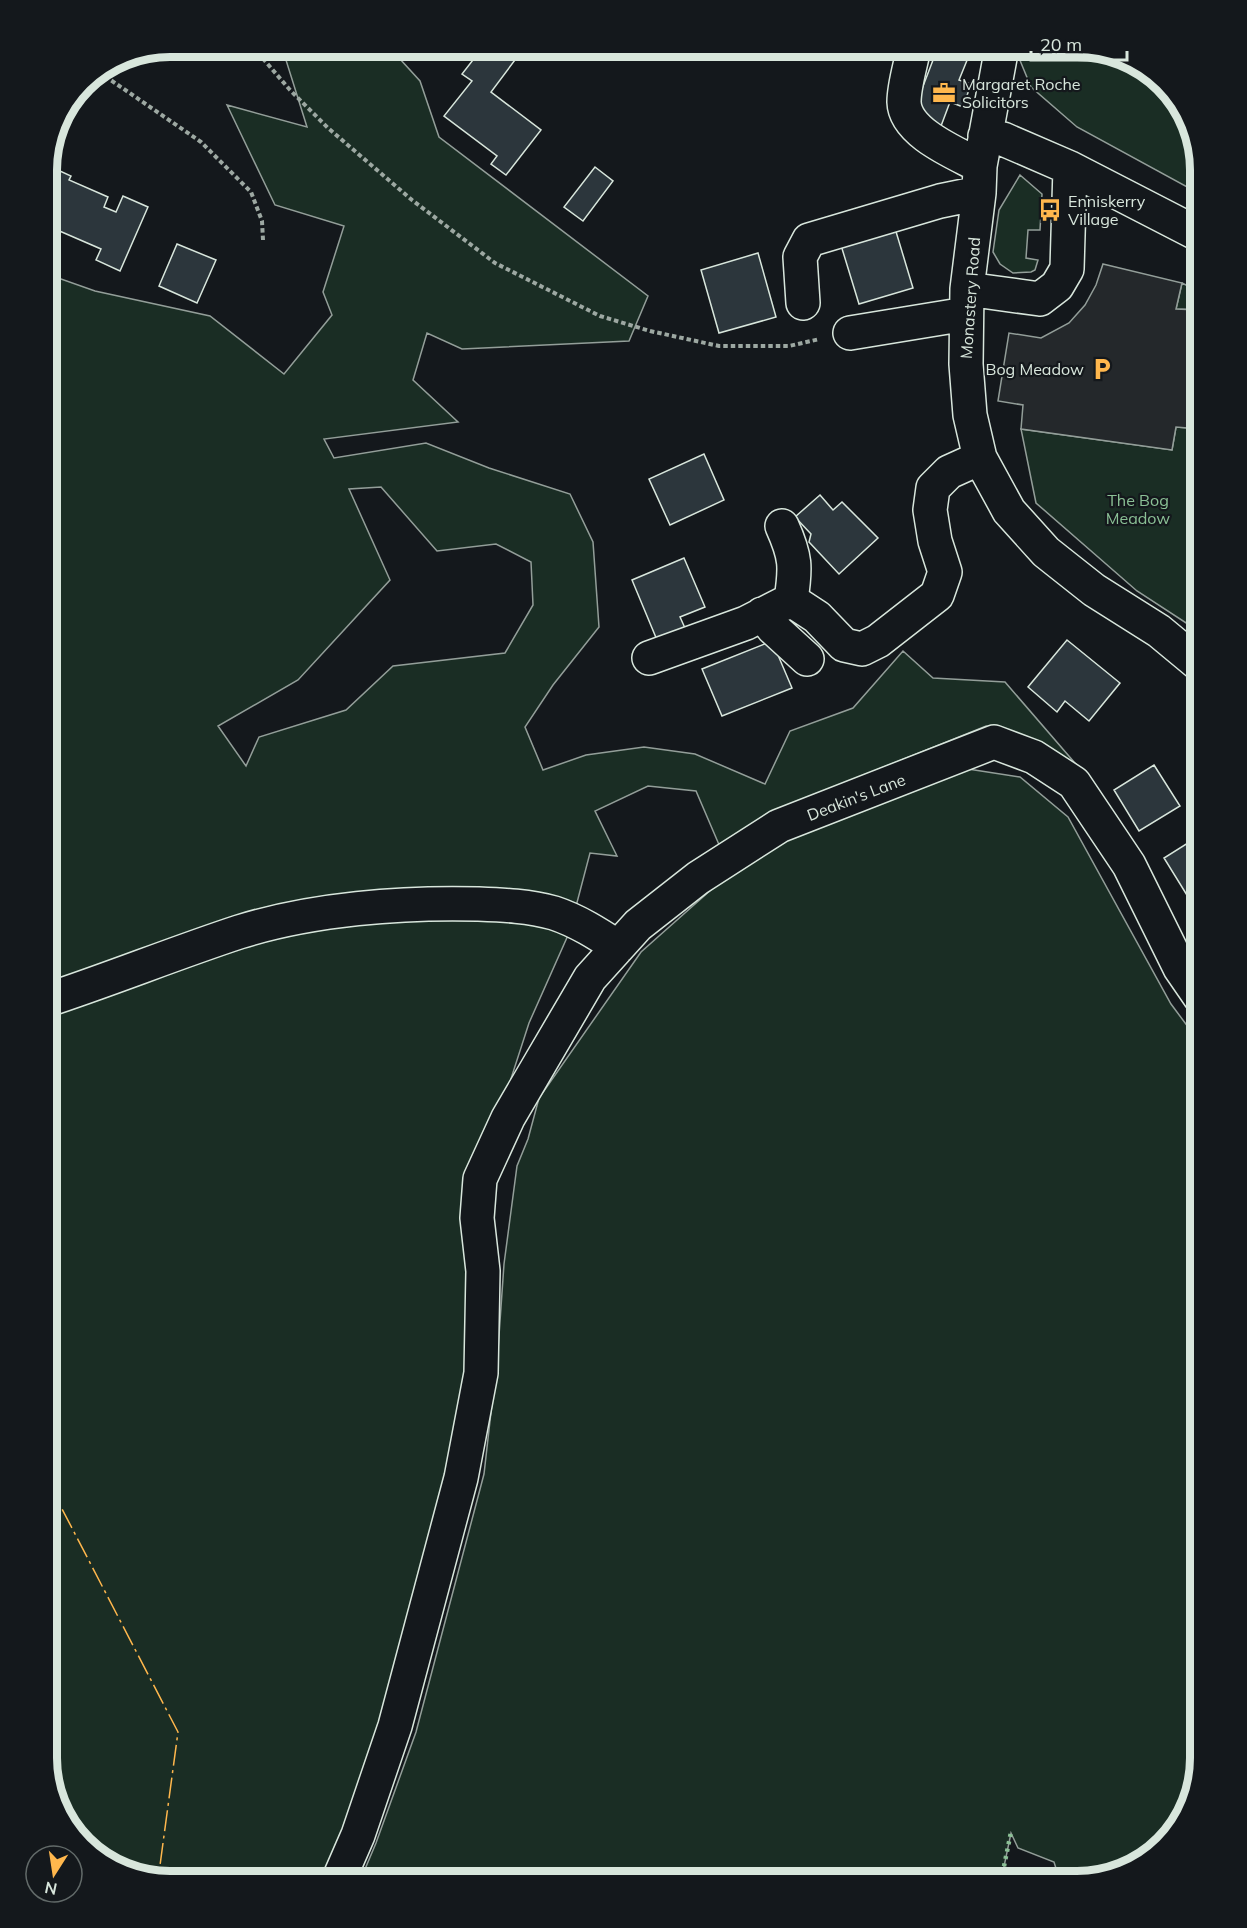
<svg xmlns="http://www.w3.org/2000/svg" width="1247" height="1928" font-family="Mulish,sans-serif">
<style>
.green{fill:#1a2d24;stroke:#939e99;stroke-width:1.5;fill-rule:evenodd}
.parking{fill:#24282b;stroke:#939e99;stroke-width:1.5}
.building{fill:#2c363c;stroke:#d8e6dc;stroke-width:1.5}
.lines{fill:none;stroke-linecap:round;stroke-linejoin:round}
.minor-casing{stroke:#d8e6dc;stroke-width:36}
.path{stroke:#9da8a2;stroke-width:4;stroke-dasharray:4.5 3;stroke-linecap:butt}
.minor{stroke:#14181c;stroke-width:33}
.hedge{stroke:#8ac095;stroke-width:4.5;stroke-dasharray:3 4.5;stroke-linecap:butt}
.power{stroke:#ffb74d;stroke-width:1.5;stroke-dasharray:21 4.5 3 4.5;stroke-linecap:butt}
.labels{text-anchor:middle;stroke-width:4.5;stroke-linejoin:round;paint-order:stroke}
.poi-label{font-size:16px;fill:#d8e6dc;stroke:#14181c;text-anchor:start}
.street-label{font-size:16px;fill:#d8e6dc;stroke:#14181c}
.park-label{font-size:16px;fill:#8ac095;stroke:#14181c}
.rim{fill:none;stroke:#d8e6dc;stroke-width:8}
</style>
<rect width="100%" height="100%" fill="#14181c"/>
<path class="green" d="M276 47H389L420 81 439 137 648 296 629 341 462 349 427 333 413 380 458 422 324 439 334 458 426 443 489 468 570 494 593 542 599 627 553 685 525 727 543 770 586 755 644 747 695 754 765 784 790 731 853 708 903 651 933 678 1005 682 1087 777 986 726 787 806 720 847 696 791 648 786 595 811 617 856 590 853 569 933 529 1023 496 1125 470 1377 450 1486 378 1730 341 1838 321 1881H163L102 1861 59 1813 47 1758V274L95 291 210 316 284 374 332 315 323 292 344 226 275 205 227 105 307 127 286 60ZM381 487 437 551 496 544 531 562 533 605 505 653 393 666 346 710 259 737 246 766 218 726 298 680 390 580 349 489Z
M1022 47H1085L1145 67 1188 115 1200 170V194L1077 127 1031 87 1019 58Z
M1020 175 1042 194 1040 230H1028L1026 258 1038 260 1035 270 1031 272 1013 273 1000 264 993 252 999 210Z
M1182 283 1200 292V419V310L1176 309Z
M1176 427 1200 429V632L1137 591 1036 503 1021 429 1172 450Z
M968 769 1020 777 1068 817 1171 1004 1200 1043V1140L1195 1181 1192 1360 1200 1473V1758L1184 1820 1132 1869 1077 1881H1060L1054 1862 1018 1848 1011 1833 1001 1881H360L376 1843 416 1732 484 1474 498 1350 504 1264 517 1166 528 1139 539 1098 641 952 748 857 805 826Z"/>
<path class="parking" d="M1103 264 1182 283 1176 309 1200 310V429L1176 427 1172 450 1021 429 1023 405 998 401 1009 333 1041 338 1069 323 1085 305 1096 285Z"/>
<path class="building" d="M483 47H498L515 60 491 92 541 130 506 175 491 164 497 156 444 116 472 81 462 74Z
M938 47H953L970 53 959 80 971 84 963 107 950 102 941 126 912 115Z
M47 165 71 176 69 180 108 197 104 207 116 212 123 196 148 207 120 271 96 260 101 249 48 226 47 228Z
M595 167 613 181 583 221 564 207Z
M894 225 913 288 859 304 840 242Z
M177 244 216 260 197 303 159 286Z
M758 253 776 317 719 333 701 270Z
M704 454 724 500 670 525 649 479Z
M820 495 833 510 842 502 878 538 839 574 809 542 811 534 795 517Z
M684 558 705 607 680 617 685 628 657 640 632 580Z
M1067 640 1120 683 1089 721 1065 701 1057 712 1028 687Z
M772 641 792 688 722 716 702 669Z
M1154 765 1180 806 1139 831 1114 790Z
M1191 841 1200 856V911L1198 913 1164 858Z"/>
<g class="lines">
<g class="minor-casing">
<path id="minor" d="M914 47C911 64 904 85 904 102 905 133 956 153 980 166
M1002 47 980 166 979 193 967 289 966 364 970 415 980 458 1009 511 1046 552 1094 590 1159 631 1200 665
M985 136 1003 139 1070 168 1200 235
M967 289 1040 299 1057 286 1067 269 1070 168
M803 303 800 257 809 240 940 201 979 193
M850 333 966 314
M782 526C796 557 796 567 791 600
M762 614 773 628 807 659
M649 658 746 623 791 600 817 617 844 645 862 649 878 641 937 595 945 572 935 541 930 510 933 488 949 472 980 458
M47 1000C111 979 175 953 239 932 312 909 402 902 478 904 503 905 529 906 554 913 578 921 598 934 618 947
M338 1881 358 1835 395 1726 461 1478 481 1373 483 1271 477 1218 480 1179 508 1118 590 978 638 925 698 878 779 826 994 742 1034 757 1074 783 1129 865 1180 968 1200 997"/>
</g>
<path class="path" d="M253 47 290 90 328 128 412 200 495 263 600 316 650 331 719 346H789L820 339
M99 72 201 142 251 192 262 221 263 240"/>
<use href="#minor" class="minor"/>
<path class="hedge" d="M1001 1881 1011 1832"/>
<path class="power" d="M47 1480 178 1732 158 1880"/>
</g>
<defs>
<g id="office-bare" transform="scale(1.8)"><path d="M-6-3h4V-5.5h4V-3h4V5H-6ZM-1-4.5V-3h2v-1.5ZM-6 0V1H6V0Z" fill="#ffb74d" stroke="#14181c" stroke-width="2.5" paint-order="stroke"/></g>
<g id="bus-bare" transform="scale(1.8)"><path d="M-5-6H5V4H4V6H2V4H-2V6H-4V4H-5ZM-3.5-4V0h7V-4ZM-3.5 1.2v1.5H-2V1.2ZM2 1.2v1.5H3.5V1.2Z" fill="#ffb74d" stroke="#14181c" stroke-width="2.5" paint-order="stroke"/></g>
<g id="parking-bare" transform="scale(1.8)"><path d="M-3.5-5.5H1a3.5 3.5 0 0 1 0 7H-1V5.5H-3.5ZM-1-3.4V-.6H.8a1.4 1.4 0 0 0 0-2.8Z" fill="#ffb74d" stroke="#14181c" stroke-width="2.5" paint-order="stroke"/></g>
</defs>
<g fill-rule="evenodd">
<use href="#office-bare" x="944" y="93"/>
<use href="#bus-bare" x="1050" y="210"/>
<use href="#parking-bare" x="1102" y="369"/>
</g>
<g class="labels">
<g class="poi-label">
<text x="962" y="90">Margaret Roche<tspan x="962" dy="18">Solicitors</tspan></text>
<text x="1068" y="207">Enniskerry<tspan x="1068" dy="18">Village</tspan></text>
<text x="1084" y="375" text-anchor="end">Bog Meadow</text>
</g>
<g class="street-label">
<text transform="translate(970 298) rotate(-86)" y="6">Monastery Road</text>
<text transform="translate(856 797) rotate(-21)" y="6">Deakin's Lane</text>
</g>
<g class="park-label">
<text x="1138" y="506">The Bog<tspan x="1138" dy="18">Meadow</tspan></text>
</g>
</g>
<path d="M0 0H1247V1928H0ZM170 57H1077A113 113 0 0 1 1190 170V1758A113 113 0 0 1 1077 1871H170A113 113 0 0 1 57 1758V170A113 113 0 0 1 170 57Z" fill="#14181c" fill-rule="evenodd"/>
<path class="rim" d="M170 57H1077A113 113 0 0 1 1190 170V1758A113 113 0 0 1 1077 1871H170A113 113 0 0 1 57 1758V170A113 113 0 0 1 170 57Z"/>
<g transform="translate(54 1874) rotate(192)"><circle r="28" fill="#14181c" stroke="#626a69" stroke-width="1.5"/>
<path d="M0-4.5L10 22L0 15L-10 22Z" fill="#ffb74d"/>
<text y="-9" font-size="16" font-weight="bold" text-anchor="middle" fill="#d8e6dc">N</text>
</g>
<path d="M1031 51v9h96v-9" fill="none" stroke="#d8e6dc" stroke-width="3"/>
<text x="1040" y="51" font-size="18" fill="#d8e6dc" stroke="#14181c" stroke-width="4.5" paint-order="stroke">20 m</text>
</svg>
